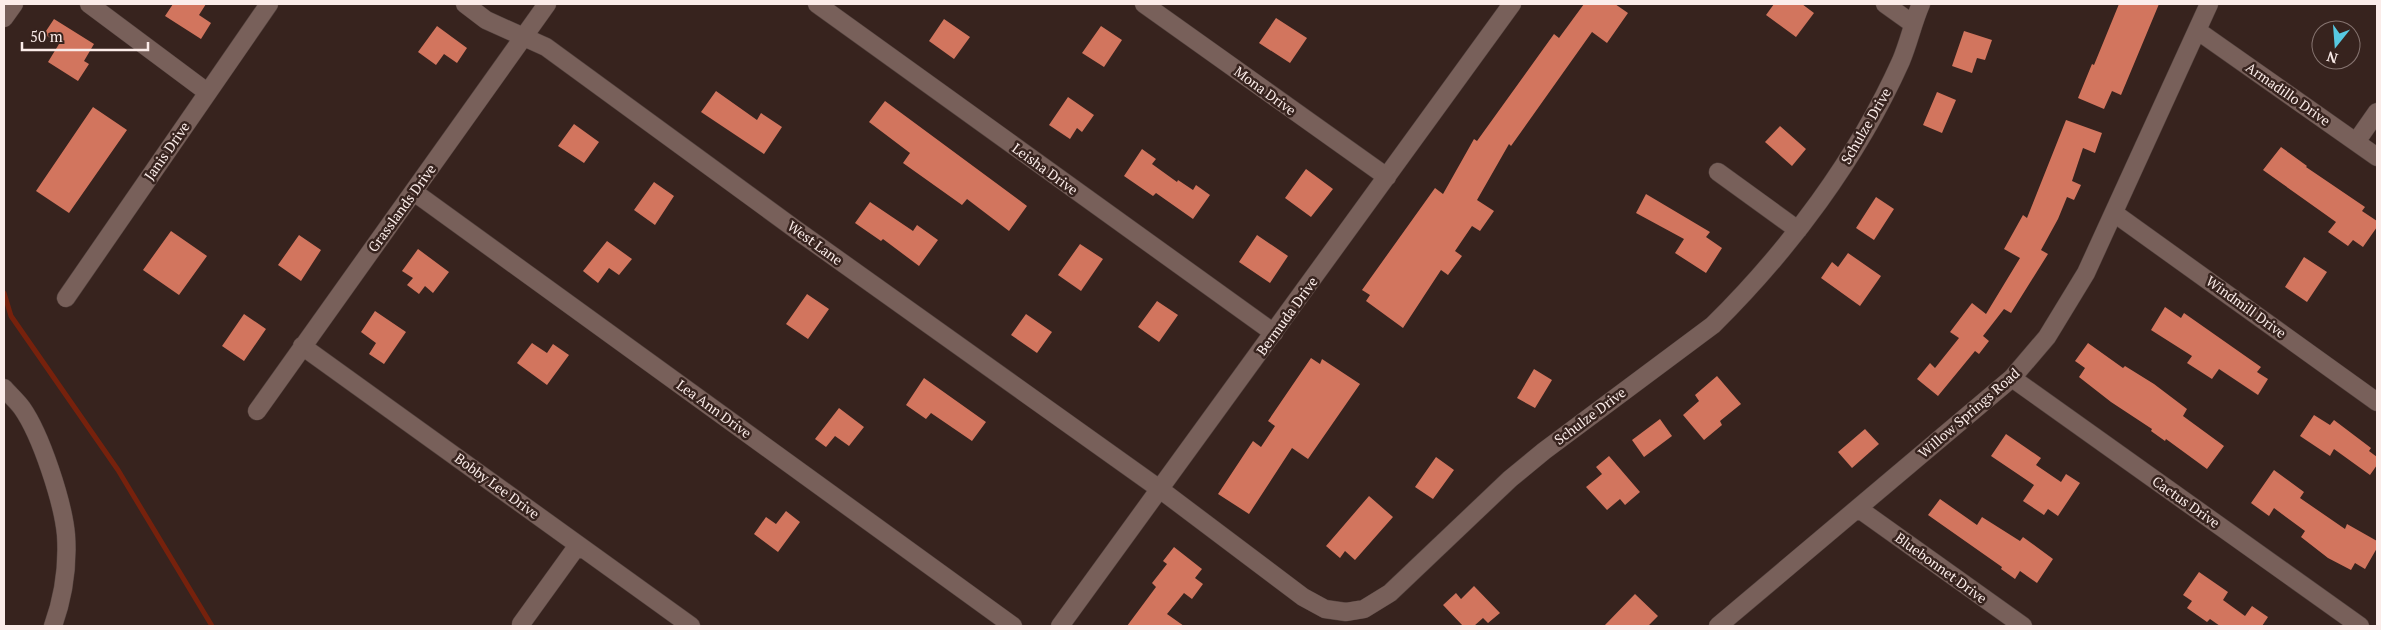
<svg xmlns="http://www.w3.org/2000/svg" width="2381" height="630" font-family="'PT Serif',serif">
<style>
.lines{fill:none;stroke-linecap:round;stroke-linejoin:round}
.stream{stroke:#76210c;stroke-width:5}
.building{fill:#d2755e}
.minor-casing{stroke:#53423e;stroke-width:19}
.minor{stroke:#78605a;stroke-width:18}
.labels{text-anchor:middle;stroke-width:5;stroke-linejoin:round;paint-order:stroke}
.street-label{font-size:14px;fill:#fbece9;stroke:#37231e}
</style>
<rect width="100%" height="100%" fill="#37231e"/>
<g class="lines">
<path class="stream" d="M4 293 11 316 118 470 212 626"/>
</g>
<path class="building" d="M173 4H206L199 15 211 23 201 39 165 16Z
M1584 4H1615L1628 13 1607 43 1592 32 1511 146 1509 144 1477 200 1494 211 1480 231 1472 226 1455 251 1462 256 1448 275 1441 270 1403 328 1366 301 1370 295 1362 290 1435 188 1443 194 1474 139 1477 141 1554 34 1559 38Z
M1774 4H1802L1814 13 1796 37 1766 15Z
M2119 4H2159L2121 95 2112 91 2104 109 2078 98 2092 64 2094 65Z
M1276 18 1307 38 1290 63 1259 43Z
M54 19 94 44 84 61 89 64 78 81 48 62 59 44 44 34Z
M944 19 970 37 954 59 929 41Z
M437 26 467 48 457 63 444 54 436 65 418 52Z
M1101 26 1122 40 1104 67 1082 53Z
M1964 31 1992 40 1985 60 1977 58 1972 73 1952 66Z
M716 91 757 120 761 113 782 127 764 154 701 112Z
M1937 92 1956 100 1942 133 1923 125Z
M1068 97 1094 115 1082 132 1077 128 1070 139 1049 125Z
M885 101 1027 206 1009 231 967 199 962 205 903 163 910 153 869 122Z
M93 107 127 130 69 213 36 191Z
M2066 120 2102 133 2095 153 2083 148 2072 181 2081 185 2074 200 2067 197 2058 219 2041 250 2048 254 2011 313 2004 309 1983 336 1989 341 1979 354 1975 351 1938 396 1917 379 1930 363 1935 368 1959 338 1950 332 1972 303 1986 314 2020 258 2004 249 2023 215 2027 218Z
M574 124 599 142 584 163 558 146Z
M1780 126 1806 149 1792 166 1765 142Z
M2281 147 2307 166 2306 167 2365 207 2362 211 2377 221V227L2363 247 2353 240 2348 246 2328 232 2336 222 2263 170Z
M1142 149 1156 159 1152 164 1177 182 1178 180 1193 190 1196 185 1210 195 1193 219 1156 193 1153 196 1124 176Z
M1306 169 1333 189 1311 217 1285 198Z
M654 182 674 196 655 225 634 210Z
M1646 194 1710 232 1706 237 1722 248 1706 273 1675 253 1684 239 1636 213Z
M1876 197 1894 209 1874 240 1856 228Z
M870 202 913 231 917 225 938 240 919 266 883 239 881 241 855 223Z
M171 231 207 256 179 295 143 270Z
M299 235 321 250 301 281 278 265Z
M1257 235 1288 256 1270 283 1239 262Z
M607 241 632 259 619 275 609 268 598 283 583 271Z
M1080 244 1103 259 1081 291 1058 275Z
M418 249 449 272 433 293 425 286 419 294 407 285 413 278 402 271Z
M1848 253 1881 276 1860 306 1821 278 1832 262 1838 267Z
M2304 257 2327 272 2307 302 2285 287Z
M807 294 829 309 808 339 786 324Z
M1157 301 1178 315 1159 342 1138 327Z
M2165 307 2181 318 2184 313 2261 367 2257 372 2268 379 2258 395 2219 369 2212 379 2187 363 2192 356 2151 330Z
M375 311 406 332 384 364 369 354 376 343 361 332Z
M244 314 266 329 244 361 222 346Z
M1026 314 1052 332 1037 353 1011 335Z
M532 343 547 353 553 344 569 355 547 385 517 363Z
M2088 343 2123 368 2125 366 2154 384 2187 409 2183 416 2224 446 2207 469 2166 439 2165 441 2151 431 2152 429 2111 402 2079 377 2085 368 2075 361Z
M1311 358 1320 364 1322 359 1360 384 1308 459 1292 448 1249 514 1218 494 1253 441 1261 447 1275 426 1268 421Z
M1534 369 1552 380 1535 408 1517 398Z
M1717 376 1741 404 1720 421 1722 425 1704 440 1683 415 1699 401 1695 395Z
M924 378 986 422 972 441 931 413 926 419 906 405Z
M839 408 864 427 849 446 835 436 826 447 815 439Z
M2314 415 2330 425 2334 420 2371 448 2369 451 2377 457V465L2370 475 2334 449 2330 456 2300 436Z
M1660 419 1672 436 1644 457 1632 440Z
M1865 429 1879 444 1852 468 1838 452Z
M2006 434 2041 458 2036 465 2061 482 2066 474 2080 483 2058 516 2048 509 2044 515 2023 501 2034 485 1991 456Z
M1609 456 1640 492 1625 505 1620 499 1607 510 1586 487 1602 474 1596 467Z
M1436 457 1454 470 1433 499 1415 487Z
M2274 470 2304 492 2300 498 2345 529 2347 524 2377 541V548L2365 569 2355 563 2351 570 2328 558 2301 537 2305 531 2274 508 2269 516 2251 503Z
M1369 496 1393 517 1355 560 1345 551 1340 558 1326 546Z
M1940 499 1977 525 1982 517 2020 541 2023 537 2053 559 2037 583 2020 571 2015 579 2001 569 2002 567 1928 515Z
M786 511 800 522 778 552 754 534 766 517 776 524Z
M1174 547 1202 569 1195 578 1203 584 1192 599 1184 593 1167 614 1184 626H1127L1156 587 1152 583 1167 564 1163 561Z
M2199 572 2228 592 2223 600 2245 616 2252 606 2268 617 2262 626H2220L2210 619 2207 622 2187 608 2192 601 2183 595Z
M1474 586 1500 613 1488 623 1483 618 1474 626H1463L1443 605 1456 593 1461 599Z
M1635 594 1658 616 1648 626H1604Z"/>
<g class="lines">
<g class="minor-casing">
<path id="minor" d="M89 4 207 92
M465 4 486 20 546 47 795 229 1161 490 1303 597 1325 609 1346 612 1364 609 1390 593 1510 479 1544 451 1713 325C1789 250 1857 159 1901 61 1909 42 1913 22 1921 4
M817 4 1274 333
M1144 4 1387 177
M1885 4 1913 24
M4 18 14 4
M2198 31 2377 157
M2356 142 2377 112
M1718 172 1798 230
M414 192 1013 626
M2114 213 2377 402
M66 298 269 4
M302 346 691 626
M2012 378 2360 626
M4 388C10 395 17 401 22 408 41 435 63 502 66 535 68 565 63 598 53 626
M257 411 547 4
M1859 509 2023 626
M521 624 578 545
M1060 626 1512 4
M1718 626 2012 378 2047 337 2086 273 2209 4"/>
</g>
<use href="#minor" class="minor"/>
</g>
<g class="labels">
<g class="street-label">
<text transform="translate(1265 91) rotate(36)" y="5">Mona Drive</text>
<text transform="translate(2288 94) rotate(35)" y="5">Armadillo Drive</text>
<text transform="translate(1866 126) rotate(-60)" y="5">Schulze Drive</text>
<text transform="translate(167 151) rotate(-55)" y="5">Janis Drive</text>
<text transform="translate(1045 169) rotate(36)" y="5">Leisha Drive</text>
<text transform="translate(402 208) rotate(-54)" y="5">Grasslands Drive</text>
<text transform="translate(815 243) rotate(36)" y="5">West Lane</text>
<text transform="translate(2246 307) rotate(36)" y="5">Windmill Drive</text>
<text transform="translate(1287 316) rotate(-54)" y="5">Bermuda Drive</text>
<text transform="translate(714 409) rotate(36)" y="5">Lea Ann Drive</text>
<text transform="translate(1969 413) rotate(-41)" y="5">Willow Springs Road</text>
<text transform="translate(1590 416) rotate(-37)" y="5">Schulze Drive</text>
<text transform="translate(497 486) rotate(36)" y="5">Bobby Lee Drive</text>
<text transform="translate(2186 502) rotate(35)" y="5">Cactus Drive</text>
<text transform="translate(1941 568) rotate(36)" y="5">Bluebonnet Drive</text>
</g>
</g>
<rect width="2381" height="630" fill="none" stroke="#fbece9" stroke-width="10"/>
<g transform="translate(2336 45) rotate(197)"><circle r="24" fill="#37231e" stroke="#85736f"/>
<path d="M0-4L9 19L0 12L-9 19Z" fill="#57c9e2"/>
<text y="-8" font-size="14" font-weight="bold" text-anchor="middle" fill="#fbece9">N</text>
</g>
<path d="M22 42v8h126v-8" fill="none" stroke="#fbece9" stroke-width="2.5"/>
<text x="30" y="42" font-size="15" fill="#fbece9" stroke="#37231e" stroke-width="4" paint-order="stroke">50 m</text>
</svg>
